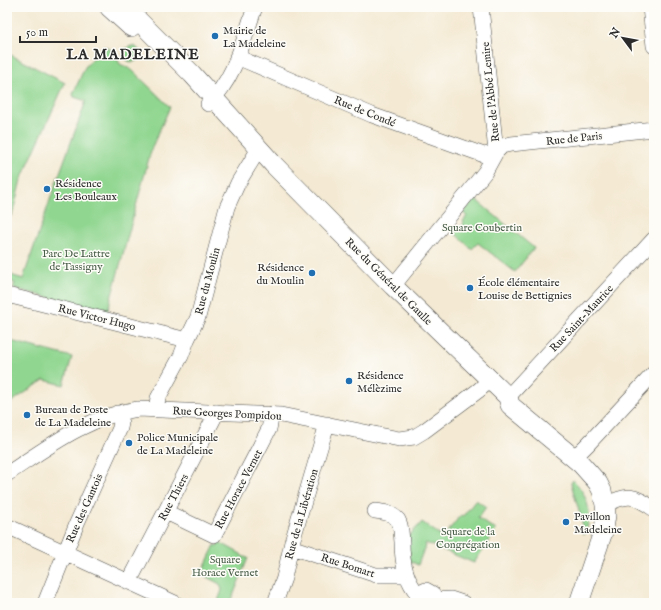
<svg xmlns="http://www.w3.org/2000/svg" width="661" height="610" font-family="'IM FELL English',serif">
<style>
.green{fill:#90d690;stroke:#5e805e}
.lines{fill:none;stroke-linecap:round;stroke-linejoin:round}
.minor-casing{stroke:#494844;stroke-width:16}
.major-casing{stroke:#494844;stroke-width:20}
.minor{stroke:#fff;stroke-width:15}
.major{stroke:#fff;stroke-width:19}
.poi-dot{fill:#1f6fb2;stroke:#fdfcf7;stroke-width:1.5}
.labels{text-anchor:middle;stroke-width:3;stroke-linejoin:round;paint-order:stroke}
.poi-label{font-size:11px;fill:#2b2b2b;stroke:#fdfcf7;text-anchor:start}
.street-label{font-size:11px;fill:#2b2b2b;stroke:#fdfcf7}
.park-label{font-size:11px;fill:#495e49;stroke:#fdfcf7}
.district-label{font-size:15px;font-weight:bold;letter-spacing:1px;fill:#2b2b2b;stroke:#fdfcf7}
</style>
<rect width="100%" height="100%" fill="#fdfcf7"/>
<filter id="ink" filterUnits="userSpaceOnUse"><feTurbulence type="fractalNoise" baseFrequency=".025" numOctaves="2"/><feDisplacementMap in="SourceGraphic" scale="8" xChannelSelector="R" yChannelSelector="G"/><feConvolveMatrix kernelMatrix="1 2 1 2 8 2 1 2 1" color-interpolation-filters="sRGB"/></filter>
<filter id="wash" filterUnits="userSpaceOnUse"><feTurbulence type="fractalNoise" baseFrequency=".012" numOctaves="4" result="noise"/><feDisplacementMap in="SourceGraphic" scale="16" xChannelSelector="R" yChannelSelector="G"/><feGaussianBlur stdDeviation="0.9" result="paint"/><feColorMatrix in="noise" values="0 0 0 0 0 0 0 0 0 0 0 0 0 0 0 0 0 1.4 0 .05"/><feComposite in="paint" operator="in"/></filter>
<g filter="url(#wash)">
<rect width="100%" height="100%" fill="#f4ead4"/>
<path class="green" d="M104 46 113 51 120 64 132 70 170 107 152 147 107 313 13 288 15 283 9 281 11 275 23 279 51 197 86 101 74 97 73 94 85 67Z
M124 54a8 8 0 1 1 16 0a8 8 0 1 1-16 0Z
M7 53 65 83 21 180 12 216 7 214Z
M475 199 534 248 515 272 478 243 472 249 450 229 453 225 459 229 464 223 463 221 467 216 463 213Z
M7 340 72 357 64 385 44 380 7 405Z
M573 480C588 494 594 517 584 535L582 533V522L571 483Z
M476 500 486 507 478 518 496 530 474 563 426 543 418 565 410 561 407 536 410 535 422 522 443 537 461 515 463 516Z
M219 542 241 554 242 556 248 558 231 601 229 603H223L218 601 222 590 220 584 201 574 215 545 217 546Z"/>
</g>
<g filter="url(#ink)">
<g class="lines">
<g class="minor-casing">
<path id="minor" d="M650 7 654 46
M237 57 372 115 484 155 496 152 502 146 511 144 654 129
M208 104C235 79 243 41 255 7
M393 286 485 172 496 152 481 7
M7 295 187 340
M508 397 654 239
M156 409 158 398 181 356 187 340 198 317 227 207 238 183 257 152
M572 456 580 452 588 444 654 373
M7 474C48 447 88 416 138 409L281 415 399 439 414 437 424 431 479 390 490 380
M605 505C628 493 634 495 654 509
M375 511C384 512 392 513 398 520 402 527 401 534 402 542 402 560 405 580 418 594
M166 512 214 535 269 429 272 414
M7 526 175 603
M291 547 376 575H407
M129 582 217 412
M434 600 451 599 463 603
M417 602 418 594 426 590 433 594 434 600 433 603
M45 603 77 523 120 428 121 423 117 413
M275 603 284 578 292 542 327 424"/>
</g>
<g class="major-casing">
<path id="major" d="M109 7 131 27
M125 7 192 74 273 164 393 286 508 397 510 405 581 464 598 483 602 491 605 505 606 515 604 529 579 603"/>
</g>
<use href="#minor" class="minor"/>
<use href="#major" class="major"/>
</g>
</g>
<g class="poi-dot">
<circle cx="215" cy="36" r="4"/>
<circle cx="47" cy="189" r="4"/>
<circle cx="312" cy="273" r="4"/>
<circle cx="470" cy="288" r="4"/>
<circle cx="349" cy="381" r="4"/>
<circle cx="27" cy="415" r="4"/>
<circle cx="129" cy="443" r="4"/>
<circle cx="566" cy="522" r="4"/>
</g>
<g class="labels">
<g class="poi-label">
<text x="223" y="34">Mairie de<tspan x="223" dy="13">La Madeleine</tspan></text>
<text x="55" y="187">Résidence<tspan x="55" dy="13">Les Bouleaux</tspan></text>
<text x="304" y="271" text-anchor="end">Résidence<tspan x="304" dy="13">du Moulin</tspan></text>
<text x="478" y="286">École élémentaire<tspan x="478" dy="13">Louise de Bettignies</tspan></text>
<text x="357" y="379">Résidence<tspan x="357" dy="13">Mélèzime</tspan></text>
<text x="35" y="413">Bureau de Poste<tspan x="35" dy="13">de La Madeleine</tspan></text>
<text x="137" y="441">Police Municipale<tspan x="137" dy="13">de La Madeleine</tspan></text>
<text x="574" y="520">Pavillon<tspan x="574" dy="13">Madeleine</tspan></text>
</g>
<g class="street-label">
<text transform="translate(490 92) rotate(-96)" y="4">Rue de l'Abbé Lemire</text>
<text transform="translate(365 111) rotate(22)" y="4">Rue de Condé</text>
<text transform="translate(574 138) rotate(-6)" y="4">Rue de Paris</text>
<text transform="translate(207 281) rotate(-75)" y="4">Rue du Moulin</text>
<text transform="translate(389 281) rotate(45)" y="4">Rue du Général de Gaulle</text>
<text transform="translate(97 317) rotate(14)" y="4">Rue Victor Hugo</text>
<text transform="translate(581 318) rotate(-47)" y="4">Rue Saint-Maurice</text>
<text transform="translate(227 413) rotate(3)" y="4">Rue Georges Pompidou</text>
<text transform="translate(238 489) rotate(-62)" y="4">Rue Horace Vernet</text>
<text transform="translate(173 497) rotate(-62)" y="4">Rue Thiers</text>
<text transform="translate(84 508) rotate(-66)" y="4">Rue des Gantois</text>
<text transform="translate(301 514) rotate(-74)" y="4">Rue de la Libération</text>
<text transform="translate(348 565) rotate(18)" y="4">Rue Bomart</text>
</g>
<g class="park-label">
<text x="482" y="231">Square Coubertin</text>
<text x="76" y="257">Parc De Lattre<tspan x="76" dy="13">de Tassigny</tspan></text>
<text x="468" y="535">Square de la<tspan x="468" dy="13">Congrégation</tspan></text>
<text x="225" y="563">Square<tspan x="225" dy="13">Horace Vernet</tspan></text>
</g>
<g class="district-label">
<text x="133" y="59">LA MADELEINE</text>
</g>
</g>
<rect width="661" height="610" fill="none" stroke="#fdfcf7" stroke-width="24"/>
<g transform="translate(623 38) rotate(302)" stroke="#fdfcf7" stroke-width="3" paint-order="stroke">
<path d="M0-3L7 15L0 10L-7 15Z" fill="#2b2b2b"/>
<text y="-6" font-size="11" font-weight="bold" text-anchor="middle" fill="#2b2b2b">N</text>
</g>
<path d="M20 36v6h76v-6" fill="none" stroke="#2b2b2b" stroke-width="2"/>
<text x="26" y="36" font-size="12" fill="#2b2b2b" stroke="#fdfcf7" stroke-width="3" paint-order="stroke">50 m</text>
</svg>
